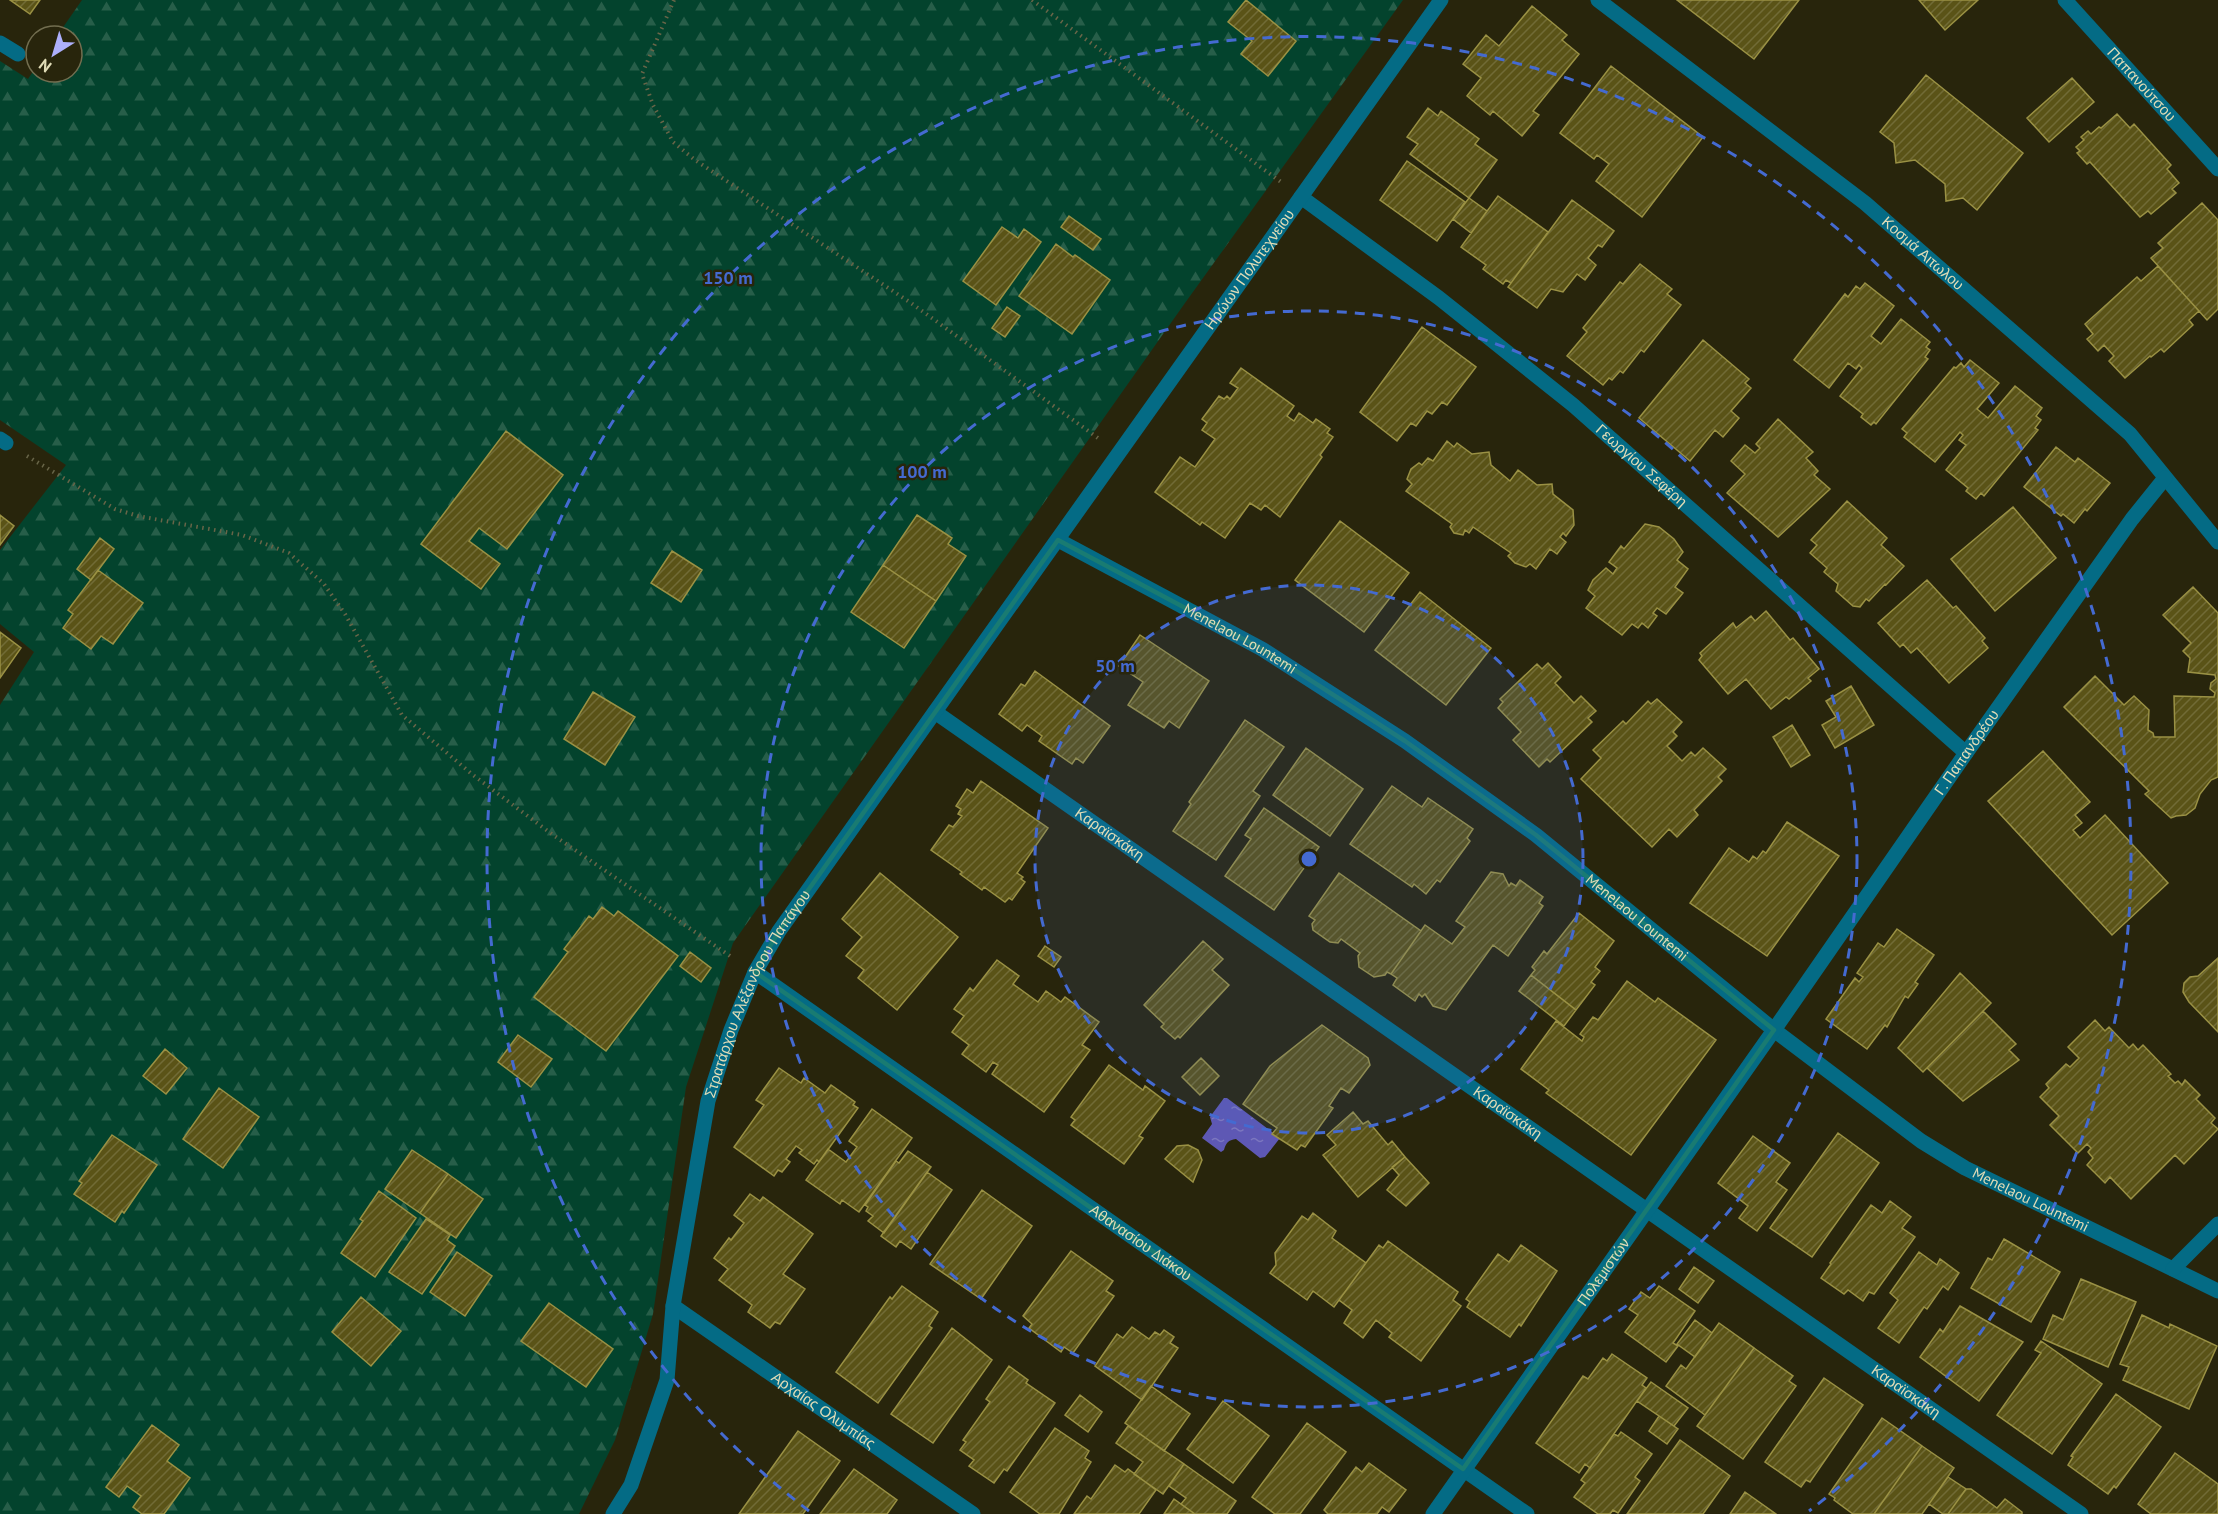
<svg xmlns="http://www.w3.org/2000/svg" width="2218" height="1514" font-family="'PT Sans',sans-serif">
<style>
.forest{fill:url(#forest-firs)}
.water{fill:url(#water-ripples)}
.building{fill:url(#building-hatch);stroke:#9a9144;stroke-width:1.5}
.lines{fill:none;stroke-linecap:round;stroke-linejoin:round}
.path{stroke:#686548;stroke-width:4;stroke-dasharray:1.5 4.5;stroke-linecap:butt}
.street{stroke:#046b85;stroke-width:15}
.marked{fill:none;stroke:#197b72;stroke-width:4.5;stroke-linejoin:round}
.ring{fill:none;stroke:#446ad1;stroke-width:3;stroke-dasharray:10 8}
.labels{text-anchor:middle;stroke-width:5;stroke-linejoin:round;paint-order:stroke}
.street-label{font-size:15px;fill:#e0dcb7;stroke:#28250c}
.centre{fill:#446ad1;stroke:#28250c;stroke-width:3}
.ring-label{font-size:18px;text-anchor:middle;font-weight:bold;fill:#446ad1;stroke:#28250c;stroke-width:5;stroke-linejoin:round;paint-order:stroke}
</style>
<defs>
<pattern id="forest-firs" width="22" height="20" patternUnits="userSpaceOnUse" patternTransform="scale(1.5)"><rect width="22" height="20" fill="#03432d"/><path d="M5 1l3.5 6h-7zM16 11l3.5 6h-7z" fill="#275e49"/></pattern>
<pattern id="water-ripples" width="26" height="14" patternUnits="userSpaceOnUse" patternTransform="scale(1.5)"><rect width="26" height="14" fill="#5e58b4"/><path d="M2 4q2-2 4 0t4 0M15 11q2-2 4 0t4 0" fill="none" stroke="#7c77bf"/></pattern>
<pattern id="building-hatch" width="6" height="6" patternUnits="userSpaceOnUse" patternTransform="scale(1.5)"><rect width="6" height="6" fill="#5a5317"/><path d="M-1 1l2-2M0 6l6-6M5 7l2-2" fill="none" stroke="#716b36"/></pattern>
</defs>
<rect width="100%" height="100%" fill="#28250c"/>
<path class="forest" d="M82 0H1403L1185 303 733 943 686 1087 653 1314 615 1440 579 1514H0V705L34 652 0 624V550L66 465 0 420V61L28 79 36 67V72H72V36H57Z"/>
<path class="water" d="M1224 1098H1227L1280 1138 1265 1157 1260 1158 1236 1139C1228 1140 1226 1143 1224 1150L1221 1152 1202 1138 1212 1124 1210 1117Z"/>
<path class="building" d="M10 0H40L30 14Z
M1246 0 1296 41 1268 76 1241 54 1252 41 1228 22Z
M1677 0H1799L1754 59Z
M1919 0H1978L1945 30Z
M1532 6 1567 35 1562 40 1579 54 1533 111 1539 115 1522 136 1493 111 1490 115 1467 96 1481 78 1463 64 1486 35 1499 46Z
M1611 66 1703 137 1642 217 1596 181 1609 164 1597 155 1594 159 1560 133Z
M1926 75 2023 153 1977 210 1963 198 1946 201 1945 184 1915 160 1896 163 1894 143 1880 132Z
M2072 78 2094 102 2049 142 2027 118Z
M1428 108 1438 116 1441 111 1479 139 1475 144 1497 160 1469 198 1410 154 1418 144 1407 137Z
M2117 114 2130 128 2134 124 2171 165 2167 169 2179 183 2172 189 2176 193 2151 214 2148 211 2140 217 2090 162 2087 164 2077 153 2080 151 2076 147 2084 140 2081 137 2088 131 2091 134 2099 127 2101 128Z
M1407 161 1465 202 1437 241 1380 200Z
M1498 196 1548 232 1511 283 1506 280 1503 284 1483 269 1486 265 1461 247Z
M1469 198 1487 211 1471 233 1453 219Z
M1572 200 1614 231 1602 247 1598 245 1588 258 1596 265 1585 280 1577 274 1563 292 1551 289 1537 308 1508 287Z
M2202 203 2218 220V309L2207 320 2151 258 2163 248 2158 243Z
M1069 216 1101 239 1093 250 1061 227Z
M1002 227 1018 238 1024 229 1041 242 996 305 963 281Z
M1056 244 1073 257 1075 255 1110 280 1072 334 1019 296Z
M1640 264 1672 289 1667 294 1681 305 1644 352 1641 350 1623 373 1620 371 1612 380 1609 378 1603 385 1567 356 1587 332 1583 328 1620 282 1623 284Z
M2158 266 2199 311 2189 320 2193 325 2164 352 2161 349 2151 357 2150 356 2125 378 2109 361 2114 356 2104 345 2098 351 2087 339 2093 334 2085 324 2137 277 2141 281Z
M1865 283 1894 306 1871 336 1881 344 1901 319 1930 342 1926 347 1930 350 1925 357 1928 359 1876 424 1874 422 1871 425 1861 417 1863 414 1840 396 1862 368 1859 365 1856 369 1848 363 1829 388 1794 360 1845 294 1848 297 1856 286 1860 289Z
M1007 307 1020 316 1005 337 992 328Z
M1422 327 1476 367 1447 405 1442 402 1432 414 1427 411 1416 426 1411 423 1397 441 1360 412Z
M1703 340 1749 379 1745 383 1751 388 1731 411 1739 418 1723 437 1715 430 1690 461 1639 418Z
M1970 360 1999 383 1977 409 1988 418 2015 386 2042 408 2036 416 2041 420 2035 428 2038 430 1984 496 1981 493 1976 499 1966 491 1968 488 1946 470 1966 445 1959 440 1963 435 1960 432 1935 462 1904 437 1907 433 1902 429 1954 367 1956 368 1961 363 1964 367Z
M1241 368 1294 406 1287 416 1294 421 1299 413 1313 423 1316 419 1330 429 1327 433 1333 437 1320 455 1322 457 1280 517 1265 505 1261 510 1250 503 1225 538 1202 522 1200 525 1155 492 1180 457 1195 467 1215 439 1202 430 1207 423 1202 419 1219 396 1224 399 1227 396 1230 399 1238 388 1230 383Z
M1778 419 1813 452 1806 458 1818 471 1814 475 1830 489 1778 537 1727 493 1745 474 1731 461 1745 445 1755 453 1760 448 1756 444Z
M506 431 563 475 507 549 479 528 469 541 500 564 481 589 421 544Z
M1447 441 1454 447 1457 443 1472 454 1489 452 1491 465 1510 481 1518 470 1537 485 1552 484 1553 494 1573 510 1574 525 1566 536 1563 533 1560 537 1566 542 1557 554 1550 549 1536 569 1530 564 1526 567 1515 563 1508 556 1511 553 1473 527 1469 533 1465 530 1463 535 1454 533 1450 527 1452 524 1406 491 1412 484 1407 479 1411 469 1419 463 1422 465 1428 458 1433 461Z
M2056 447 2075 462 2078 458 2110 483 2087 511 2085 509 2074 523 2063 514 2061 516 2024 487Z
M1847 501 1887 538 1881 545 1904 566 1886 585 1885 584 1869 601 1866 599 1860 607 1853 606 1836 591 1838 584 1824 572 1827 568 1810 553 1817 545 1811 540Z
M2013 507 2056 558 1995 611 1951 559Z
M0 515 14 526 0 545Z
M917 515 952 538 948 544 966 556 936 601 883 565Z
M1340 521 1409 573 1364 632 1295 580Z
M1645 524 1659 527 1674 539 1683 552 1677 560 1688 569 1675 587 1683 593 1666 614 1657 608 1653 613 1657 616 1648 628 1642 623 1638 628 1632 624 1622 635 1586 608 1595 596 1588 590 1593 580 1606 568 1613 574 1617 568 1609 562 1621 546 1624 549Z
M100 538 114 549 91 580 77 569Z
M672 551 702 570 681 602 651 583Z
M883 565 936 601 904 648 851 612Z
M98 570 143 603 113 644 101 636 91 649 63 628 73 614 68 610Z
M1927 580 1953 608 1956 606 1985 638 1982 641 1988 648 1949 683 1917 648 1911 653 1903 644 1900 647 1878 623Z
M2193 587 2218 613V777L2211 780 2200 794 2195 808 2186 815 2176 816 2171 818 2145 794 2149 791 2064 707 2095 676 2124 705 2134 696 2149 710 2148 730 2153 733 2154 737H2175L2174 696 2214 697 2215 693 2210 689 2211 683 2216 679 2215 675 2188 672 2190 658 2183 651 2191 643 2163 615Z
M1420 592 1491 648 1446 705 1375 650Z
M1766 611 1790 640 1793 638 1819 669 1808 678 1811 681 1789 699 1786 697 1771 709 1746 679 1728 694 1699 660 1702 656 1700 653 1733 623 1736 628 1751 616 1755 621Z
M0 632 21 648 0 678Z
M1140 635 1209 681 1179 728 1169 721 1164 728 1128 705 1143 682 1119 666Z
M1548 663 1561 677 1555 683 1574 703 1581 696 1596 711 1588 718 1592 722 1550 762 1547 759 1539 767 1513 740 1521 732 1498 708 1503 702 1500 699 1537 664 1542 669Z
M1035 671 1110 726 1083 763 1076 758 1072 764 1039 741 1042 736 1027 725 1022 731 999 714 1021 684 1025 686Z
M1851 686 1874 725 1835 748 1822 725 1836 717 1826 701Z
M593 692 635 717 605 765 564 739Z
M1657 699 1682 722 1673 732 1677 736 1667 746 1682 761 1691 752 1695 756 1703 748 1726 769 1718 777 1722 781 1694 810 1698 815 1677 837 1669 829 1652 847 1581 779 1601 758 1593 750 1623 721 1626 724 1648 701 1651 704Z
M1245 720 1284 747 1253 791 1260 796 1216 860 1173 831 1191 804 1189 802Z
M1792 725 1810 755 1791 767 1773 737Z
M1306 748 1363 789 1330 836 1273 795Z
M2043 751 2090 802 2075 815 2082 823 2073 830 2080 838 2105 815 2168 883 2112 935 1988 801Z
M981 781 1048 828 1017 873 1023 877 1021 879 1025 882 1012 900 1009 898 1005 902 984 887 982 890 960 874 962 872 931 850 949 825 953 827 962 816 958 814 961 809 956 806 967 789 973 793Z
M1392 786 1422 807 1428 798 1473 829 1467 838 1470 841 1440 882 1437 880 1426 894 1414 884 1412 887 1350 844Z
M1264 808 1319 847 1274 910 1225 876 1251 839 1245 835Z
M1787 822 1839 856 1767 956 1690 903 1729 848 1749 862 1753 856 1757 859 1763 851 1766 853Z
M1491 872 1503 874 1509 886 1511 883 1516 886 1520 880 1543 897 1539 903 1543 906 1508 956 1493 945 1446 1010 1433 1006 1425 994 1422 997 1419 994 1415 1001 1393 985 1397 978 1391 974 1425 925 1452 944 1465 927 1456 921Z
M880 873 958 937 897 1010 858 978 864 970 846 956 862 937 842 919Z
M1339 873 1421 931 1391 974 1387 972 1385 975 1374 977 1359 967 1358 956 1360 953 1341 939 1338 943 1330 942 1313 930 1312 924 1315 920 1309 916Z
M602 907 614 916 618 911 678 956 606 1051 534 997 568 952 564 949 589 916 593 919Z
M1579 913 1614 941 1595 967 1600 971 1591 982 1595 985 1576 1010 1531 975 1535 970 1532 967 1544 951 1547 954Z
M1897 929 1934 955 1915 982 1918 984 1908 998 1905 996 1887 1027 1885 1025 1867 1049 1826 1019 1855 978 1859 982 1863 977 1857 973 1878 943 1884 947Z
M1203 941 1223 959 1212 970 1229 985 1180 1038 1178 1036 1175 1039 1161 1027 1164 1024 1144 1005Z
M1045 946 1061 957 1054 967 1038 956Z
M690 952 711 968 701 982 680 966Z
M2218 958V1032L2189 1002 2183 992 2184 983 2190 977 2198 976Z
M997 960 1019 976 1013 984 1038 1002 1046 991 1061 1002 1065 997 1099 1022 1082 1045 1090 1050 1044 1112 992 1074 998 1065 993 1062 986 1072 962 1054 969 1045 952 1032 964 1016 954 1009 970 988 973 991Z
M1960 973 1991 1003 1923 1072 1898 1048Z
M1531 975 1576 1010 1564 1026 1519 991Z
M1627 981 1655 1002 1658 998 1716 1040 1631 1155 1546 1093 1549 1090 1521 1069 1556 1021 1582 1041 1584 1037 1580 1034 1593 1017 1598 1020Z
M1983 1011 2016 1044 2009 1050 2019 1060 1963 1101 1927 1068Z
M2095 1020 2105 1031 2109 1027 2129 1048 2133 1044 2138 1050 2143 1045 2171 1074 2168 1076 2175 1083 2178 1081 2182 1085 2185 1080 2200 1095 2196 1099 2215 1118 2211 1123 2218 1129 2184 1164 2175 1155 2131 1199 2110 1177 2105 1183 2087 1165 2093 1158 2088 1152 2091 1148 2087 1144 2078 1153 2050 1125 2059 1116 2040 1097 2049 1088 2046 1084 2066 1064 2070 1067 2079 1058 2068 1047Z
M1322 1025 1368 1058 1370 1065 1349 1093 1341 1088 1329 1106 1333 1108 1305 1147 1301 1145 1297 1150 1272 1134 1277 1128 1243 1104 1270 1066Z
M518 1035 552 1059 531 1087 498 1062Z
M165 1049 187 1068 166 1094 143 1076Z
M1201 1058 1219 1076 1200 1095 1182 1077Z
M1109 1065 1143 1090 1145 1086 1165 1101 1139 1136 1143 1138 1124 1164 1071 1125 1075 1120 1071 1117Z
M779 1068 801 1083 804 1078 825 1093 831 1085 855 1102 853 1105 858 1108 819 1162 817 1160 814 1164 799 1153 802 1150 796 1146 786 1159 790 1162 782 1172 778 1170 774 1176 734 1147 764 1105 756 1100Z
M219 1088 259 1117 223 1168 183 1139Z
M872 1109 912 1138 859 1212 842 1200 840 1204 806 1180 828 1149 846 1162 857 1147 849 1141Z
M1353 1112 1363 1124 1368 1121 1388 1145 1392 1141 1405 1157 1358 1197 1323 1155 1336 1145 1327 1135Z
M1838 1133 1879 1163 1812 1257 1770 1228Z
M112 1135 157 1165 124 1213 122 1211 115 1222 74 1194 82 1183 79 1181Z
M1753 1136 1790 1163 1776 1182 1787 1190 1757 1231 1739 1218 1748 1206 1718 1183Z
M1188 1145 1198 1150 1202 1160 1193 1182 1165 1159 1177 1146Z
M412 1150 448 1174 420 1213 385 1189Z
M908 1151 931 1167 884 1233 868 1221 873 1216 866 1211 868 1207 865 1205 896 1161 899 1163Z
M1405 1157 1429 1183 1406 1206 1387 1190 1399 1175 1392 1167Z
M927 1172 952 1190 911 1249 900 1241 896 1247 881 1236Z
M448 1174 483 1199 456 1238 420 1213Z
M982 1190 1032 1226 981 1299 930 1264Z
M379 1191 416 1218 375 1277 341 1253 363 1221 360 1219Z
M750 1194 760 1201 763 1197 813 1234 783 1274 805 1289 780 1324 775 1322 770 1328 748 1312 752 1305 719 1280 728 1269 714 1258 729 1238 731 1240 744 1223 734 1215Z
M1890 1201 1911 1217 1902 1228 1915 1237 1874 1294 1869 1292 1863 1301 1848 1290 1844 1294 1821 1278 1831 1264 1830 1263 1871 1205 1882 1213Z
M1313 1213 1336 1231 1332 1238 1366 1263 1334 1307 1313 1291 1307 1300 1270 1273 1276 1265 1275 1253 1302 1216 1308 1220Z
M426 1219 450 1235 447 1240 455 1246 422 1294 389 1272Z
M2004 1239 2060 1272 2031 1322 1971 1288 1988 1258 1992 1260Z
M1388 1241 1458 1292 1453 1300 1461 1306 1421 1361 1389 1337 1392 1333 1376 1320 1363 1338 1344 1323 1352 1310 1339 1300 1379 1245 1383 1248Z
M1521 1245 1557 1271 1521 1326 1519 1324 1510 1337 1467 1307 1470 1302 1466 1299 1498 1254 1509 1262Z
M1071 1251 1113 1281 1106 1291 1114 1296 1073 1353 1064 1347 1061 1352 1029 1328 1032 1324 1023 1316Z
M457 1252 492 1276 465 1316 430 1292Z
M1919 1252 1937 1265 1940 1259 1959 1273 1948 1290 1943 1286 1927 1309 1924 1307 1899 1343 1878 1328 1898 1300 1890 1293Z
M1694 1267 1714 1281 1698 1303 1679 1289Z
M2081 1279 2136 1302 2108 1367 2043 1339 2053 1315 2063 1320Z
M902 1286 938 1312 929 1326 932 1328 878 1403 836 1372 890 1297 892 1299Z
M1659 1286 1695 1311 1673 1343 1678 1346 1666 1362 1625 1332 1638 1315 1629 1309 1641 1292 1650 1298Z
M361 1297 401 1331 371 1366 332 1332Z
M549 1303 613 1349 586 1387 521 1341Z
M1960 1306 2023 1342 1979 1401 1920 1357 1940 1329 1943 1332Z
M2142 1315 2169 1328 2170 1324 2217 1346 2189 1409 2123 1380 2129 1367 2120 1364Z
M1695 1320 1712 1333 1695 1357 1677 1344Z
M1719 1323 1754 1348 1705 1415 1666 1386 1681 1365 1686 1369Z
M1132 1327 1149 1339 1155 1332 1160 1335 1164 1330 1174 1337 1170 1343 1178 1348 1142 1400 1095 1366 1117 1334 1123 1338Z
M952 1328 992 1360 933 1443 891 1414Z
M2041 1341 2102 1384 2052 1454 1997 1415 2041 1353 2035 1350Z
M1754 1348 1793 1376 1789 1381 1796 1386 1743 1459 1697 1426Z
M1612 1354 1647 1378 1642 1385 1646 1388 1590 1468 1585 1464 1579 1473 1536 1443 1583 1376 1588 1379 1603 1358 1607 1361Z
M1009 1366 1028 1380 1026 1383 1055 1403 1007 1471 1004 1469 994 1483 969 1466 974 1460 960 1450 966 1442 963 1440 990 1402 986 1399Z
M1824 1378 1863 1405 1810 1482 1806 1480 1801 1487 1765 1462Z
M1651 1382 1688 1408 1674 1426 1637 1401Z
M1151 1386 1190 1414 1164 1451 1125 1423Z
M2116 1394 2161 1427 2116 1488 2114 1486 2108 1494 2068 1465 2073 1457 2071 1456Z
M1080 1395 1102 1412 1088 1432 1065 1415Z
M1223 1401 1269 1436 1233 1483 1187 1449Z
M1659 1416 1678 1429 1667 1444 1649 1431Z
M1882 1418 1922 1446 1874 1514H1853L1834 1500 1835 1498 1829 1494Z
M1307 1423 1346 1452 1300 1514H1275L1252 1497Z
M152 1425 179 1445 167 1461 190 1478 164 1514H142L133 1507 141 1496 127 1486 119 1497 106 1487Z
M1128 1426 1184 1464 1163 1494 1134 1474 1143 1462 1116 1443Z
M1055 1428 1089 1451 1085 1458 1091 1462 1059 1514H1040L1010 1492Z
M798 1431 840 1461 803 1514H739Z
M1621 1432 1652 1454 1635 1477 1640 1481 1618 1513 1613 1510 1610 1514H1598L1574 1497 1585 1483 1581 1480 1614 1434 1618 1436Z
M1680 1440 1730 1476 1703 1514H1627Z
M1922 1446 1954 1468 1929 1504 1922 1514H1874Z
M2175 1453 2218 1484V1514H2151L2138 1504Z
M1369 1463 1406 1490 1389 1512 1382 1507 1377 1514H1328L1324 1510 1356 1467 1362 1472Z
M1184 1464 1236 1501 1227 1514H1195L1181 1504 1186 1498 1169 1486Z
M1115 1465 1125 1472 1128 1469 1156 1490 1139 1514H1074L1087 1496 1091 1499Z
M854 1469 897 1500 887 1514H820Z
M1948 1477 1966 1489 1948 1514H1943L1929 1504Z
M1966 1489H1971L1997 1508 2005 1499 2022 1512V1514H1948Z
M1745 1492 1776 1514H1730Z
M1174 1499 1195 1514H1164Z"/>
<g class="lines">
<path class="path" d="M674 0 642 74 653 105 673 142 695 160 911 303 1098 438
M1032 0 1281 182
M27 456 115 509 138 516 242 535 289 553 324 584 345 614 402 715 473 775 553 835 733 958"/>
<g class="street">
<path id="s1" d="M1598 0 1865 203 2130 434 2218 542"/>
<path id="s2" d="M2065 0 2218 169"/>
<path d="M0 43 18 54"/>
<path id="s3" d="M1301 197 1439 298 1573 405 1966 753"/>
<path d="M0 439 6 443"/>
<path id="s4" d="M1058 540 1262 649 1405 741 1536 835 1774 1030 1921 1141 1965 1168 2218 1291"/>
<path id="s5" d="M935 712 2081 1514"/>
<path id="s6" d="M755 972 1527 1514"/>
<path d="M2173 1269 2218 1224"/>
<path id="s7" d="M673 1306 973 1514"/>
<path id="s8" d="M613 1514 631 1485 667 1380 673 1306 708 1101 731 1030 755 972 779 931 1441 0"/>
<path id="s9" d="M1433 1514 1774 1030 1966 753 2132 519 2165 478"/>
</g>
</g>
<path class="marked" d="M1058 540 1262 649 1405 741 1536 835 1774 1030 1463 1469 755 972 779 931Z"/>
<circle cx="1309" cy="859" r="274" fill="#446ad1" fill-opacity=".12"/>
<g class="ring">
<circle cx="1309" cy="859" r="274"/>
<circle cx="1309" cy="859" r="548"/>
<path d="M809 1511A822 822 0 1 1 1809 1511"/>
</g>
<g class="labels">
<g class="street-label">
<text dy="5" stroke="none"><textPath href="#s2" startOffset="114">Παπανούτσου</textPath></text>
<text dy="5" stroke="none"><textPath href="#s1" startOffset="412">Κοσμά Αιτωλου</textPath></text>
<text dy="5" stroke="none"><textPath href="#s8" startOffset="1424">Ηρώων Πολυτεχνείου</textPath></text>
<text dy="5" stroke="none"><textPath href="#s3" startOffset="434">Γεωργίου Σεφέρη</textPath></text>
<text dy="5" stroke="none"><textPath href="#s4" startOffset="207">Menelaou Lountemi</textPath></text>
<text dy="5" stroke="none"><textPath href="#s9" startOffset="930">Γ. Παπανδρέου</textPath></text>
<text dy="5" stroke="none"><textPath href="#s5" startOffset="213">Καραϊσκάκη</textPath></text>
<text dy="5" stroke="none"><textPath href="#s4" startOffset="693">Menelaou Lountemi</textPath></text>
<text dy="5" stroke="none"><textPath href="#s8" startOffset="546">Στρατάρχου Αλέξανδρου Παπάγου</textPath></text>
<text dy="5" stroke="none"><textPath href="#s5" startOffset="699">Καραϊσκάκη</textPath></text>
<text dy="5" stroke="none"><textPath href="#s4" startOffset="1179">Menelaou Lountemi</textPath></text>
<text dy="5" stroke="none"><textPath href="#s6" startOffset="471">Αθανασίου Διάκου</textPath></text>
<text dy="5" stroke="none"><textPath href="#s9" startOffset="296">Πολεμιστών</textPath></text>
<text dy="5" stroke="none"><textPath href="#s5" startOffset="1185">Καραϊσκάκη</textPath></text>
<text dy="5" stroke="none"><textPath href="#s7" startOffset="183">Αρχαίας Ολυμπίας</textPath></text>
</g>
</g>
<circle cx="1309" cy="859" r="9" class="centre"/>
<g class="ring-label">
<text x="728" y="284">150 m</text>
<text x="922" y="478">100 m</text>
<text x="1115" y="672">50 m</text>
</g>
<g transform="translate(54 54) rotate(217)"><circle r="28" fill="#28250c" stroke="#726e50" stroke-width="1.5"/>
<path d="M0-4.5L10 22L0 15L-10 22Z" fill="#adaffb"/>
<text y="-9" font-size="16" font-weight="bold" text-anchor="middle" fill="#e0dcb7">N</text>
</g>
</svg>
